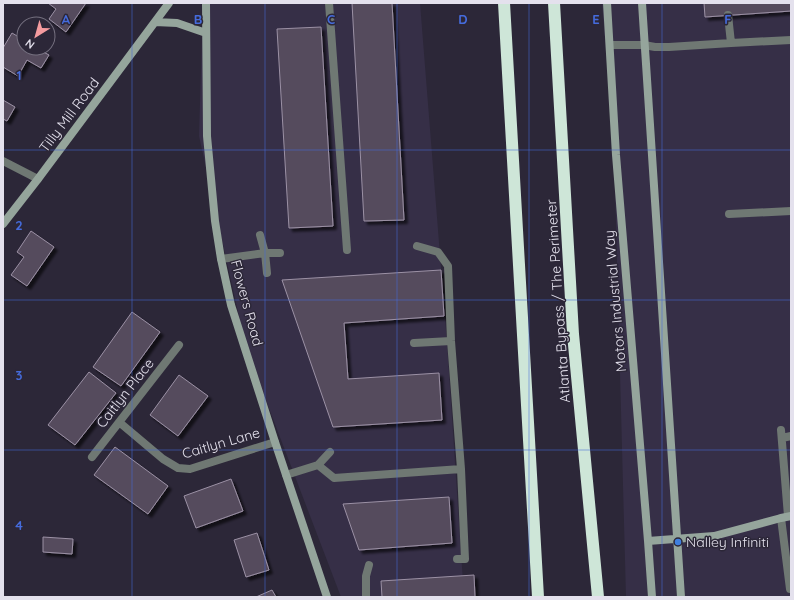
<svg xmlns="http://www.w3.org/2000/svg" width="794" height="600" font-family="Quicksand,sans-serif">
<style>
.built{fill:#362f47}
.building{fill:#544b5d;stroke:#9c91a5;filter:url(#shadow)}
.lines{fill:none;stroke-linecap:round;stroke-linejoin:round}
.lane{stroke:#6f7873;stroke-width:8}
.street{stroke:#6f7873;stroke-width:8}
.secondary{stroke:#95a59c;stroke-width:8}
.highway{stroke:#cee6d8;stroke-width:12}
.grid{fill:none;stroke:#456bdc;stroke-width:1;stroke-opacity:0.55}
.shop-dot{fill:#3f7fe0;stroke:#2c2738;stroke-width:1.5}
.labels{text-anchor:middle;stroke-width:3;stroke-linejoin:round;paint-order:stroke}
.street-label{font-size:14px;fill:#e4e1ed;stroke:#2c2738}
.poi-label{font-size:14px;fill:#e4e1ed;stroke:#2c2738;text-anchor:start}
.grid-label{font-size:13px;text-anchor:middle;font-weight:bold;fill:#456bdc;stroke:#2c2738;stroke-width:3;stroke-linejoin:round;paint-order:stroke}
</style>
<defs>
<filter id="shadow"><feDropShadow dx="3.5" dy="3.5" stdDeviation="1" flood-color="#0009"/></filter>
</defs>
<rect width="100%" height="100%" fill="#2c2738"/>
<path class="built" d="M203 3H420L447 343 464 597H341L246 348 199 136Z
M602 3H791V597H626L614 149Z"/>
<path class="building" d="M48 3H86L66 32 49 19 56 9Z
M352 3H392L404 220 364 221Z
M704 3H791V11L705 17Z
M321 27 333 226 289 228 277 29Z
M12 33 24 40V48H36L49 55 41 68 27 60 18 76 3 67V48Z
M3 100 15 107 7 121 3 119Z
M31 231 54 247 27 286 11 275 24 257 17 252Z
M441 270 444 316 344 323 348 379 439 373 442 420 333 427 282 280Z
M132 312 160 332 121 386 93 367Z
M89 372 116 393 75 445 48 425Z
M179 375 208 396 178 436 150 415Z
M115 447 168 486 148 514 94 475Z
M231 479 243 511 196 528 184 496Z
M449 497 452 543 359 550 343 504Z
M257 533 269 570 246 577 234 540Z
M43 537 73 539 72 554 43 552Z
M474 575 475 597H382L381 581Z
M272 590 276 597H256Z"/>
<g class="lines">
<path class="lane" d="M329 3 347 250
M728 15 731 43
M610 45H644L655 47H669L731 43 791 40
M729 214 791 211
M260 235 265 253 267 273
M417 246 438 252 448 266 451 341 461 469 465 559H457
M221 259 265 253H280
M414 343 451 341
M781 430 788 516
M782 438 791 436
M318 465 330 452
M286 475 318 465 334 478 461 469
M781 518 790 589H791
M366 597V576L369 565"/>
<path class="street" d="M3 161 38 179
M119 422 163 459 178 468 190 469 275 442
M92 457 179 345"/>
<path class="secondary" d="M206 3 207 136 215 221 221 259 231 305 275 442 327 597
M607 3 616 155 648 541 652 597
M642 3 681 597
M155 22 177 23 206 33
M3 224 38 179 169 3
M648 541 714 536 781 518 791 516"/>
<path class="highway" d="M504 3 538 597
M554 3 573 334 598 597"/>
</g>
<path class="grid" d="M132 3V597M265 3V597M397 3V597M529 3V597M662 3V597M3 150H791M3 300H791M3 450H791"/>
<circle class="shop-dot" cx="678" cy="542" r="4"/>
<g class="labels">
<g class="street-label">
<text transform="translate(69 115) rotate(-53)" y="5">Tilly Mill Road</text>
<text transform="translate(558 301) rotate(-94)" y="5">Atlanta Bypass / The Perimeter</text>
<text transform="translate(615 301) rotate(-95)" y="5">Motors Industrial Way</text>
<text transform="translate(247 303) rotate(75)" y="5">Flowers Road</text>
<text transform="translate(125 393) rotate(-52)" y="5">Caitlyn Place</text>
<text transform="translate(221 443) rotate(-16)" y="5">Caitlyn Lane</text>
</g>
<g class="poi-label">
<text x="686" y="547">Nalley Infiniti</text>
</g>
</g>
<g class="grid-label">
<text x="66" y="24">A</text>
<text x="198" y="24">B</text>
<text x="331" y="24">C</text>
<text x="463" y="24">D</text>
<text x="596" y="24">E</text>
<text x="728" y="24">F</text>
<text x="19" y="80">1</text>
<text x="19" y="230">2</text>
<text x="19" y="380">3</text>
<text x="19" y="530">4</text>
</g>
<rect width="794" height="600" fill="none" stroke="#e4e1ed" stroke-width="8"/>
<g transform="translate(36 36) rotate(217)"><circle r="19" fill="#2c2738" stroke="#767180"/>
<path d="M0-3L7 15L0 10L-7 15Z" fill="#f49b9f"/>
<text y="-6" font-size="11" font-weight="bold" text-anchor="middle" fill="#e4e1ed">N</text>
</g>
</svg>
